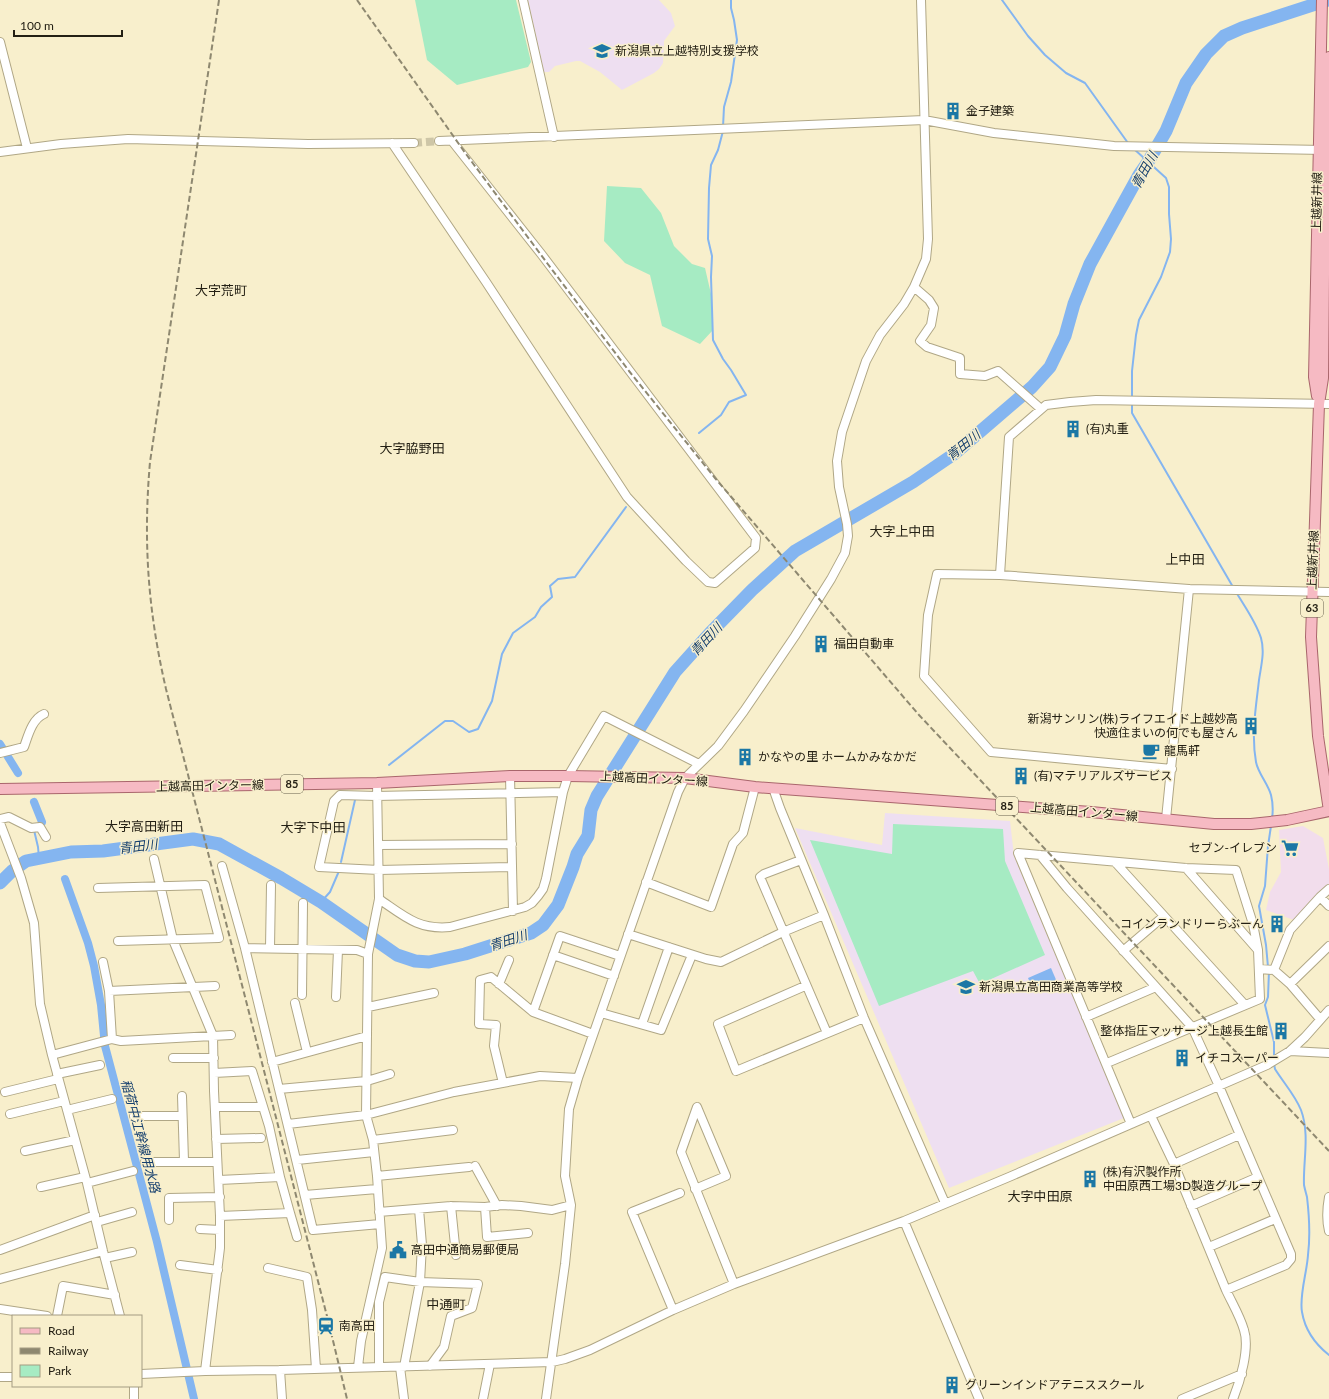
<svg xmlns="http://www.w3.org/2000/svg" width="1329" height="1399" font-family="Lato,'Noto Sans JP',sans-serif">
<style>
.commercial{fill:#f2ddec}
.education{fill:#eedff1}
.green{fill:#a6ebc3}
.water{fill:#84b5f0}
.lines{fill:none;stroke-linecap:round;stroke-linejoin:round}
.stream{stroke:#84b5f0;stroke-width:2}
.canal{stroke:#84b5f0;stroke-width:8}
.river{stroke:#84b5f0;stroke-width:13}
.minor-tunnel{stroke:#cec6a7;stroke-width:8;stroke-dasharray:8 4;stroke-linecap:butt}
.minor-casing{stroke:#b0a786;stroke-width:10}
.major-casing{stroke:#a9666c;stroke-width:12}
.minor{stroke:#fff;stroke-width:8}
.major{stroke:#f6bac3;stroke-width:10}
.rail{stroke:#8e8870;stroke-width:2;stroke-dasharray:6 3;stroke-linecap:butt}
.labels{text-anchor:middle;stroke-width:3;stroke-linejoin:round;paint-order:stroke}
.shield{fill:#f8efcc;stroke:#645e4b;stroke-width:1}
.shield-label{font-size:11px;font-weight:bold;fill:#242014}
.poi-label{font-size:12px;fill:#242014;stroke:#f8efcc;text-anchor:start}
.street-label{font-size:12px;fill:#242014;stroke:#f8efcc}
.water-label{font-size:13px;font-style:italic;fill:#153f6e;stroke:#f8efcc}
.neighbourhood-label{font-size:13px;fill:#242014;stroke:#f8efcc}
</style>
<rect width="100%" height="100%" fill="#f8efcc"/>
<path class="commercial" d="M1303 826 1323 838 1329 869V885L1294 920 1266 910 1270 892 1281 872 1279 830Z"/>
<path class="education" d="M528 0H659L671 13 675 26 664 41 663 63 659 69 654 73 622 90 600 72 580 61H576L555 66 549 72H544Z
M885 813 1010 821 1014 856 1124 1118 949 1188 795 828 882 845Z"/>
<path class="green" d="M415 0H516L531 62 528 67 457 85 427 60Z
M607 186 641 188 661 213 674 246 692 264 705 268 711 294 713 330 700 344 662 326 650 275 625 263 604 241Z
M893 824 1003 829 1005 861 1045 955 980 984 973 971 879 1006 810 840 892 854Z"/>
<path class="water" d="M1051 968 1057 982 1034 992 1028 978Z"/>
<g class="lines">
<path class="stream" d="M1002 0 1028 36 1045 55 1066 73 1085 83 1128 143
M723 127 724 107 731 82 737 40 734 20 731 8V0
M1132 398V371L1136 335 1139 320 1161 277 1170 252 1171 239 1169 214V187L1166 178 1134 149
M1132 402V413L1233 587
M699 433 721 415 729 402 746 395 731 370 723 359 713 340 711 277 712 256 708 239 709 188 711 165 718 150 723 131
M1236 592C1245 607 1256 622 1261 638 1265 652 1261 666 1259 680 1256 707 1251 734 1256 762 1258 773 1268 784 1271 795 1273 803 1273 812 1272 819
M389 765 445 721H453L469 732 478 729 492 701 502 654 513 633 535 617 541 607 552 597 550 586 558 579 575 577 626 507
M40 822H42
M34 830 38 847 39 858
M341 862 355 800
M321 902 330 892 339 871
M1268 967 1266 945 1259 906 1265 886 1268 846 1271 826
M1269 971 1268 997 1265 1005 1274 1042V1057
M1274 1064 1275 1069C1283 1082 1295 1095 1301 1110 1310 1134 1303 1161 1304 1185 1305 1190 1306 1193 1307 1197 1309 1214 1310 1239 1308 1255 1307 1272 1299 1296 1302 1312 1305 1330 1315 1344 1329 1355"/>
<path class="canal" d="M0 744 18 773
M34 802 42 822
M65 879 88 943 94 966 101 1005 105 1046 157 1242 194 1399"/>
<path class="river" d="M0 883 12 871 26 861 71 852 103 851 193 839 219 844 281 878 321 902 397 955 415 961 429 962 465 954 531 933 543 925 558 905 573 867 577 854 588 836 591 810 597 796 675 672 710 633 752 590 795 551 913 482 954 454 1032 387 1050 367 1065 336 1074 304 1090 264 1139 175 1148 162 1166 131 1186 83 1206 54 1224 36 1242 28 1328 0"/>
<path class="minor-tunnel" d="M414 143 439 141"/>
<g class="minor-casing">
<path id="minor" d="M523 0 554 137
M0 42 27 148
M439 141 924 120 994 133 1114 146 1324 150
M392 143 486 282 627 497 686 561 708 582 715 583 755 548 756 538 542 255 452 141
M0 152 61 144 128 139 308 144 414 143
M914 287 929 300 934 308 931 325 920 341 927 347 960 358V374L985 376 998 371 1041 409
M1000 575 1009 437 1046 405 1070 402 1096 400 1329 404
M0 753 24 747C28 736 32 719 44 714
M1172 769 991 752 924 676 928 615 937 574 1000 575 1189 589 1329 592
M510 776 513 911
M773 788 780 808 824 915 864 1018 945 1203
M0 819 9 817 31 828 40 827 46 837
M1166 819 1189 589
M0 823 21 878 34 923 40 1004 52 1055
M378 845 512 844
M1040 855 1067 888 1192 1027 1219 1086 1291 1254V1259L1286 1265 1226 1290 1174 1164 1151 1116
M154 859 173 940 213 1036 214 1091 220 1216V1248L205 1371
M801 860 764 874 760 877 827 1033
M1115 862 1245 1005
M222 866 245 948 313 1230 380 1224
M512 867 379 870 319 867 334 801 340 795 376 796 563 792
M1186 868 1257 949
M646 882 711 907 733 844 743 833 755 787
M98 888 205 885 219 938 118 941
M1320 897 1329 906
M379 899C404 916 418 930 450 927L525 907 532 903 538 896 543 889 546 879 563 792 568 776 604 716 699 764
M628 934 706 959 721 962 783 932 824 915
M245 948 357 950 368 954
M270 948 271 885
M1123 951 1164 916
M553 955 614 976
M103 962 109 991
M1259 969 1274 970 1290 930 1320 897 1329 889
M1274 970 1290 984 1329 946
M499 984 509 960
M1290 984 1320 1019
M215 986 109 991 112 1039 121 1041 231 1035
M805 986 718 1024 736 1071 864 1018
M302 995 303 903
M336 997 338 950
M295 1003 307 1052
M368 1007 434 993
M601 1013 661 1030 692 955
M1086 1017 1156 987
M642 1024 669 947
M593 1034 533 1012 560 936 620 956
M112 1039 52 1055 87 1183 103 1251 120 1316
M1290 1051 1329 1053
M173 1058H214
M272 1062 367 1036
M1107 1063 1260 999 1258 950 1253 924 1236 870 1186 868 1018 853 1131 1124
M214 1073 252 1071 269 1126 280 1177
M57 1074 100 1065
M503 1083 494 1046 496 1025 479 1024 480 980 491 977 533 1012
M279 1089 367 1081 390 1074
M5 1092 58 1079
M182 1096 184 1161
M215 1107H263
M67 1110 112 1099
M10 1114 64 1101
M134 1116H182
M288 1124 366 1115 454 1092 540 1076 578 1078
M216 1139 261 1138
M373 1140 366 1115 368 954 379 899 377 783
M25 1151 75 1140
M297 1160 374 1152
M145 1162H217
M1174 1164 1239 1135
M475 1166 497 1206
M377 1176 373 1140 453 1130
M219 1180 280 1177 290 1213
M87 1183 133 1171
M41 1187 85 1177
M695 1189 726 1176 697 1107 681 1152 734 1284
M305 1195 377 1189
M1329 1197C1327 1208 1326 1219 1329 1231
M451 1206 456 1255
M1191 1206 1258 1177
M485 1207 487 1237 528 1233
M379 1212 451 1206 485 1207 502 1205 521 1206 552 1210 571 1205
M220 1216 290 1213 297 1237
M169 1220V1198L220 1197
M904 1221 979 1399
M97 1222 132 1212
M200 1229 220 1230
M1209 1247 1275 1219
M0 1250 95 1215
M105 1258 132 1252
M180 1265 218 1270
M268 1268 307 1277 312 1310 316 1369
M0 1279 103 1251
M1226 1290C1232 1303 1240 1316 1244 1330 1250 1348 1240 1382 1233 1399
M0 1309 47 1316
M673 1310 632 1212 680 1193
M57 1316 63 1286 115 1295
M358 1367 361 1341 382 1248 377 1176 469 1167
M379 1367V1302L385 1277 420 1282 478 1284 472 1308 451 1316 444 1347 430 1366
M400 1367 404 1399
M404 1367 420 1282 422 1245 419 1209
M280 1370 282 1399
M141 1374 205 1371 280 1370 552 1362 565 1359 590 1350 673 1310 734 1284 904 1221 1009 1177 1267 1065 1290 1051 1305 1037 1329 1010
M0 1377H13
M134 1386V1399
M483 1399 490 1364
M546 1399 565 1264 571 1205 565 1176 569 1109 578 1078 678 792 685 778 718 746 744 711 795 636 831 579 845 553 848 536 847 524 839 487 837 461 842 432 866 361 880 335 904 304 914 287 926 259 928 239 921 0
M1182 1399 1242 1374"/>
</g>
<g class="major-casing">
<path id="major" d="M1329 57 1324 274 1323 378 1319 404 1311 637 1318 736 1329 811
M1317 396 1314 377 1322 0
M0 789 377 783 510 776H568L685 778 755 787 1091 812 1214 824H1251L1287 820 1329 811"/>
</g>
<use href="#minor" class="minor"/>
<use href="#major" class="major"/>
<path class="rail" d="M219 0 150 462C143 542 148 611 166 689L329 1324 347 1399
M357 0 466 154 547 263 629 371 715 478 919 715 1329 1151"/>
</g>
<defs>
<g id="school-bare" transform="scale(1.38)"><path d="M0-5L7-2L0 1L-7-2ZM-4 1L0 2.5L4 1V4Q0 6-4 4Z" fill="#1b77a5" stroke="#f8efcc" stroke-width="2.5" paint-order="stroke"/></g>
<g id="building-bare" transform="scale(1.38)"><path d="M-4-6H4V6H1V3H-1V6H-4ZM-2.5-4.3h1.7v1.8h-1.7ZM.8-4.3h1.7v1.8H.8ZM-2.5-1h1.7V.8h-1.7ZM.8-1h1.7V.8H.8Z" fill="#1b77a5" stroke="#f8efcc" stroke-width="2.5" paint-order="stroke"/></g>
<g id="cafe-bare" transform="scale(1.38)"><path d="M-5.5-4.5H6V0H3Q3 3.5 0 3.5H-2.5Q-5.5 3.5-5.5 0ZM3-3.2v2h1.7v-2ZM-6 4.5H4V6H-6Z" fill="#1b77a5" stroke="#f8efcc" stroke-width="2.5" paint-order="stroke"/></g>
<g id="supermarket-bare" transform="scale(1.38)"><path d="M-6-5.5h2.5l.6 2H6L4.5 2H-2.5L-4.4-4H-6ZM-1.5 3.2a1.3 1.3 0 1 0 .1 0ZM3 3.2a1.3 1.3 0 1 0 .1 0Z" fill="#1b77a5" stroke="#f8efcc" stroke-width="2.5" paint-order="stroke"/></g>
<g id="civic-bare" transform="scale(1.38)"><path d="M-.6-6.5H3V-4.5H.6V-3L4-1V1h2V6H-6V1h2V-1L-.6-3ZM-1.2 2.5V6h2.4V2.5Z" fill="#1b77a5" stroke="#f8efcc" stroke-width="2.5" paint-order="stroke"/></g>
<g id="station-bare" transform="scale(1.38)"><path d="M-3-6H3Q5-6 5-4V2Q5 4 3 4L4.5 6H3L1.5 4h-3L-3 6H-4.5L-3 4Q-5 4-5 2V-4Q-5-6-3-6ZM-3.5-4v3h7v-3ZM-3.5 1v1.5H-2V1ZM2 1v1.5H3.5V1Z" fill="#1b77a5" stroke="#f8efcc" stroke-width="2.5" paint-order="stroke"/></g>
</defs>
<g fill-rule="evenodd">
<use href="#school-bare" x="602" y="51"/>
<use href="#building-bare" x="953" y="111"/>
<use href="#building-bare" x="1073" y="429"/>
<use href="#building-bare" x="821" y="644"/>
<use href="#building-bare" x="1251" y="726"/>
<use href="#cafe-bare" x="1151" y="751"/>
<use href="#building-bare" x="745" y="757"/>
<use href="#building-bare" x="1021" y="776"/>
<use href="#supermarket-bare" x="1290" y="848"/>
<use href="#building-bare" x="1277" y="924"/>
<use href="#school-bare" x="966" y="987"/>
<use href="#building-bare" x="1281" y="1031"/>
<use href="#building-bare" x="1182" y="1058"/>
<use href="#building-bare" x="1090" y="1179"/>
<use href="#civic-bare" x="398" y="1250"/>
<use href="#station-bare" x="326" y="1326"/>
<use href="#building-bare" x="952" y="1385"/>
</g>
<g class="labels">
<g class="shield">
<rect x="1301" y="599" width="22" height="18" rx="3"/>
<rect x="281" y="775" width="22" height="18" rx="3"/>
<rect x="996" y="797" width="22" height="18" rx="3"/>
</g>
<g class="shield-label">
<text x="1312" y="612">63</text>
<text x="292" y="788">85</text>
<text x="1007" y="810">85</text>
</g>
<g class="poi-label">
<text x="615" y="55">新潟県立上越特別支援学校</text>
<text x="966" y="115">金子建築</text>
<text x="1086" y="433">(有)丸重</text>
<text x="834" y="648">福田自動車</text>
<text x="1238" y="723" text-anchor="end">新潟サンリン(株)ライフエイド上越妙高<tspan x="1238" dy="14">快適住まいの何でも屋さん</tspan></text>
<text x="1164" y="755">龍馬軒</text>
<text x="758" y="761">かなやの里 ホームかみなかだ</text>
<text x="1034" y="780">(有)マテリアルズサービス</text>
<text x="1277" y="852" text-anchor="end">セブン-イレブン</text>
<text x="1264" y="928" text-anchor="end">コインランドリーらぶーん</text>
<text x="979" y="991">新潟県立高田商業高等学校</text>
<text x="1268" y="1035" text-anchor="end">整体指圧マッサージ上越長生館</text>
<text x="1195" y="1062">イチコスーパー</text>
<text x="1103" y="1176">(株)有沢製作所<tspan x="1103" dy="14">中田原西工場3D製造グループ</tspan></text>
<text x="411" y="1254">高田中通簡易郵便局</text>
<text x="339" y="1330">南高田</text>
<text x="965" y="1389">グリーンインドアテニススクール</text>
</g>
<g class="street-label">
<text transform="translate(1317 202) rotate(-89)" y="4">上越新井線</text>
<text transform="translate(1313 560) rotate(-88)" y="4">上越新井線</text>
<text transform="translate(654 779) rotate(3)" y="4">上越高田インター線</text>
<text transform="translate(210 786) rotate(-1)" y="4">上越高田インター線</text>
<text transform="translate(1084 812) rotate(5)" y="4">上越高田インター線</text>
</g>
<g class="water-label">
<text transform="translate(1144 170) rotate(-61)" y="5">青田川</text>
<text transform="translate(963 445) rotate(-39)" y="5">青田川</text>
<text transform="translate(706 639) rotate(-47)" y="5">青田川</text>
<text transform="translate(138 846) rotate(-7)" y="5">青田川</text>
<text transform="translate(508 940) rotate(-18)" y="5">青田川</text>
<text transform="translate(141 1136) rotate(75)" y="5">稲荷中江幹線用水路</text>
</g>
<g class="neighbourhood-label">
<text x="221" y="295">大字荒町</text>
<text x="412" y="453">大字脇野田</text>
<text x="902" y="536">大字上中田</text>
<text x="1185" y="564">上中田</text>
<text x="144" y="831">大字高田新田</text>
<text x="313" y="832">大字下中田</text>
<text x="1040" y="1201">大字中田原</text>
<text x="446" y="1309">中通町</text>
</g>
</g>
<rect x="12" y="1315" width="130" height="72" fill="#f8efcc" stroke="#a39c82"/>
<rect x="20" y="1328" width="20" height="6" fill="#f6bac3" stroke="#a39c82"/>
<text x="48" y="1335" font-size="12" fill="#242014">Road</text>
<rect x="20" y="1348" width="20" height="6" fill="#8e8870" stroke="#a39c82"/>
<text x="48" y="1355" font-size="12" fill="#242014">Railway</text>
<rect x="20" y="1365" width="20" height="12" fill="#a6ebc3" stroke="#a39c82"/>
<text x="48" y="1375" font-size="12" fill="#242014">Park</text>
<path d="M14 30v6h108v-6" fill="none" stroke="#242014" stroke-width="2"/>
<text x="20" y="30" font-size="12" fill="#242014" stroke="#f8efcc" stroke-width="3" paint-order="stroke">100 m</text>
</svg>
